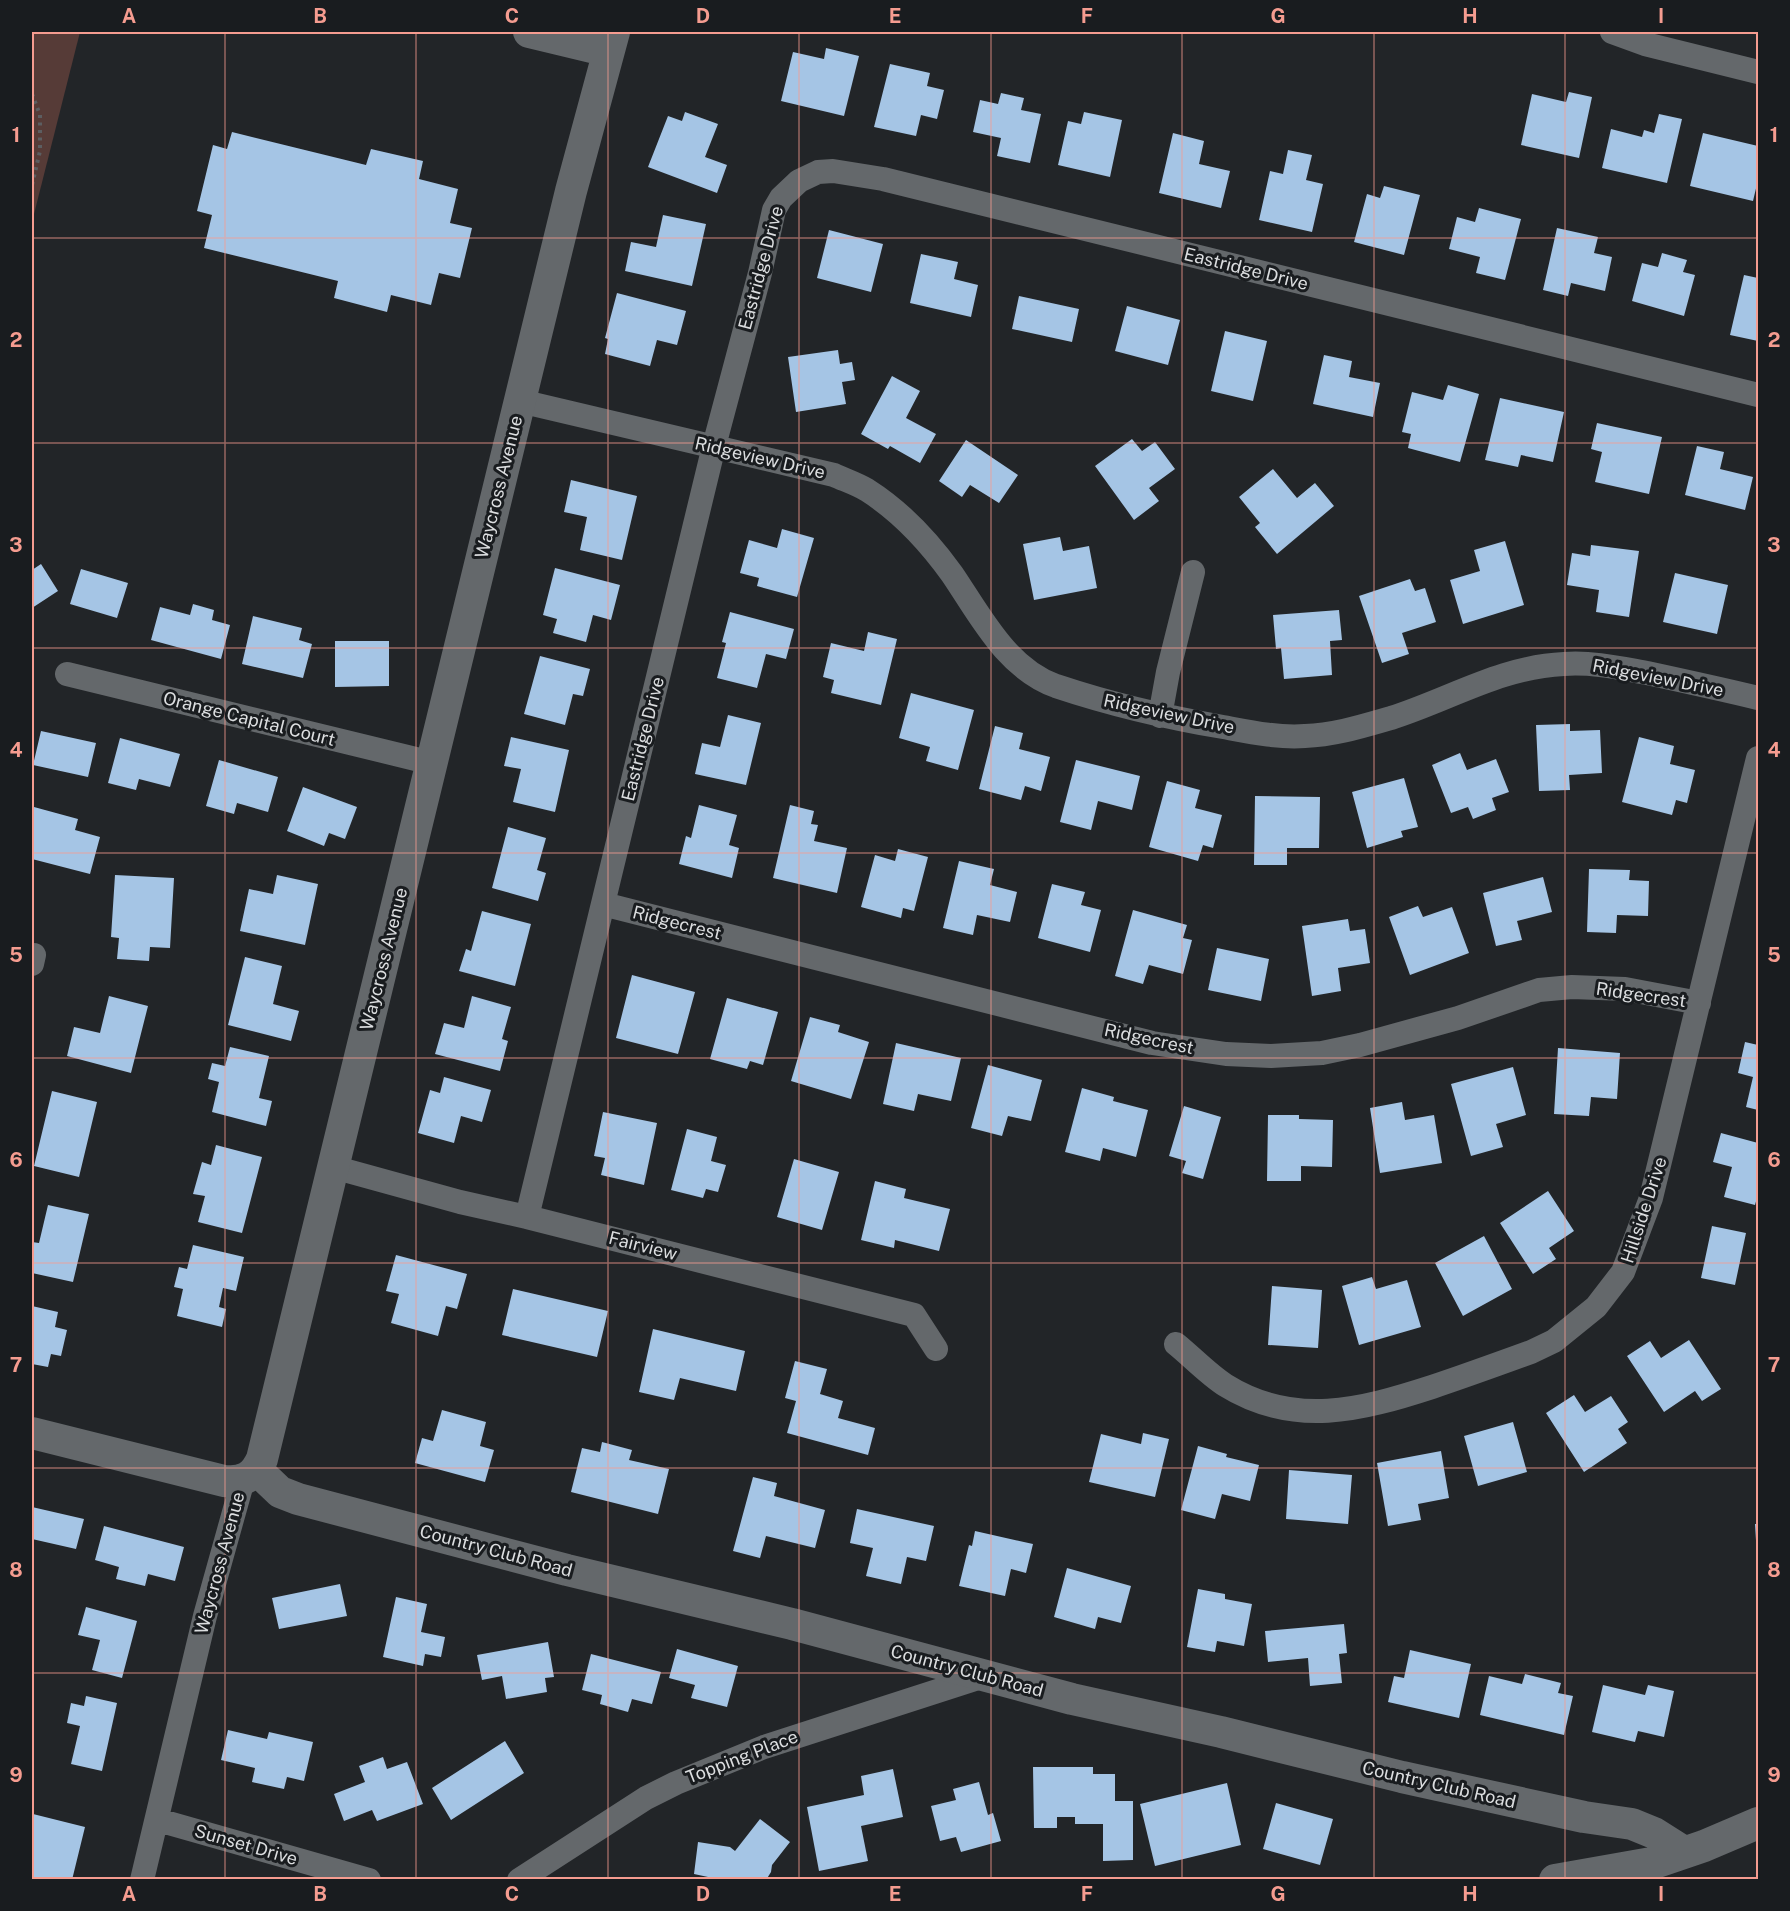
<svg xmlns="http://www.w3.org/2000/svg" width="1790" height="1911" font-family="'Public Sans',sans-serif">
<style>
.green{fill:#563b37}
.building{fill:#a5c5e5}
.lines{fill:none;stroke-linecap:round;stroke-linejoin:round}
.path{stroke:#5c5e61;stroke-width:4;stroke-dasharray:3 4.5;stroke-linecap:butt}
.minor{stroke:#64686b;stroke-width:24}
.tertiary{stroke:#64686b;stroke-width:32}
.grid{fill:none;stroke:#f59c90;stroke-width:1.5;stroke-opacity:0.55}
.labels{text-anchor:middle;stroke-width:6;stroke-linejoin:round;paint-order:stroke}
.street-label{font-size:18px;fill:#dbdddf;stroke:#191c1f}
.neatline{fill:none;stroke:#f59c90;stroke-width:2}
.grid-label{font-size:20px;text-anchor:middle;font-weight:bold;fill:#f59c90}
</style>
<rect width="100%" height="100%" fill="#222528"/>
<path class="green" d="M32 32H80L32 222Z"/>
<path class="building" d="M826 48 859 56 844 116 781 101 793 52 824 59Z
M890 64 930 73 927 86 944 90 937 119 921 115 916 136 874 127Z
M1569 92 1592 97 1579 158 1521 145 1532 94 1566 102Z
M1001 93 1024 98 1021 110 1041 114 1030 163 997 156 1001 138 973 132 980 100 998 104Z
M685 112 718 124 705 157 727 165 717 193 648 167 668 116 682 121Z
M1084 112 1122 120 1110 177 1058 165 1068 121 1081 124Z
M1659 114 1682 119 1667 183 1602 168 1611 129 1642 137 1644 130 1654 133Z
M232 132 366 165 371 149 423 161 419 179 458 189 450 223 472 228 460 278 439 273 431 305 391 295 387 312 334 298 338 281 204 248 212 215 197 211 213 145 227 149Z
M1173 133 1204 141 1199 164 1230 171 1221 208 1159 193Z
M1703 133 1758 146V180L1753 201 1690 186Z
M1288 150 1312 155 1306 180 1323 184 1312 232 1259 220 1270 171 1283 174Z
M1384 186 1420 195 1404 255 1354 242 1367 194 1380 198Z
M1479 208 1521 219 1505 280 1476 273 1480 257 1449 249 1457 217 1475 222Z
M663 215 706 224 692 286 625 271 631 242 656 247Z
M1557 228 1598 237 1594 253 1612 257 1605 291 1571 283 1568 296 1543 290Z
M829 230 883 244 871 292 817 278Z
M1662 253 1687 260 1683 272 1695 275 1684 316 1632 301 1642 263 1658 267Z
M921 254 958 262 954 279 978 285 971 317 910 303Z
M1744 275 1758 278V341L1730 335Z
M617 293 686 311 677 345 657 340 650 366 605 354 608 339 605 338Z
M1019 296 1079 309 1072 342 1012 329Z
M1127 306 1180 320 1168 365 1115 351Z
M1225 331 1267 341 1253 401 1211 391Z
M838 350 840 364 852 362 855 380 842 382 846 404 796 412 788 357Z
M1324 355 1352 361 1349 377 1380 383 1373 417 1313 404Z
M892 376 920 391 906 418 936 434 920 463 890 446 888 449 861 434Z
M1448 385 1479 394 1460 462 1408 448 1411 434 1402 432 1412 392 1443 400Z
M1500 398 1564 412 1553 462 1521 455 1518 467 1485 460Z
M1597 423 1662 437 1649 494 1595 482 1602 452 1591 449Z
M1132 439 1142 451 1155 442 1175 469 1149 488 1159 501 1134 520 1095 466Z
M966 440 1018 475 999 503 970 485 962 497 939 481Z
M1697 446 1724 452 1720 469 1753 477 1745 510 1685 495Z
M1273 469 1297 498 1315 483 1334 506 1277 554 1255 527 1260 523 1239 497Z
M571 480 637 496 622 560 580 550 587 517 564 512Z
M782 529 814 538 797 597 757 586 759 578 740 573 749 540 777 548Z
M1060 537 1063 551 1089 546 1097 588 1034 600 1023 544Z
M1505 541 1524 605 1463 624 1450 580 1480 571 1474 550Z
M1591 545 1639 551 1629 617 1596 612 1599 590 1567 585 1572 553 1590 556Z
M41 564 58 591 32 608V570Z
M555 568 620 585 611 620 593 615 586 642 553 633 557 619 543 615Z
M81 569 128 583 117 618 70 604Z
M1675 573 1728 585 1717 634 1663 622Z
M1410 579 1415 591 1425 588 1436 622 1402 633 1409 654 1382 663 1359 596Z
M193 604 214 610 212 620 230 625 221 659 151 640 160 607 190 615Z
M1339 610 1342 640 1330 641 1332 675 1284 679 1281 648 1276 649 1273 615Z
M730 612 794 629 786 659 766 654 757 688 717 678 726 643 722 642Z
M253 616 302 628 299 640 312 644 303 678 242 664Z
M868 632 897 639 881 705 831 693 834 680 823 677 831 643 864 651Z
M335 641H389V686L335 687Z
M540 656 590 669 583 696 573 694 565 725 524 714Z
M911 693 974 710 958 770 926 761 930 747 899 738Z
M728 715 761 723 746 785 695 774 702 743 720 747Z
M1570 724V731L1600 730 1602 773 1569 775 1570 790 1539 791 1536 725Z
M995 726 1023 733 1019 749 1050 757 1041 791 1025 786 1021 800 979 789Z
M41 731 96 743 88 777 33 765Z
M511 737 569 750 555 812 513 802 521 769 504 766Z
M1639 737 1674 746 1670 764 1695 770 1687 803 1676 800 1672 815 1622 802Z
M120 738 180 754 170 787 139 779 136 790 108 783Z
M1460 753 1467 770 1496 759 1509 792 1492 798 1496 810 1473 819 1468 807 1451 813 1432 765Z
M219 760 278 777 268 812 237 803 234 814 206 806Z
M1076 760 1140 776 1132 810 1098 801 1091 830 1060 822Z
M1404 778 1418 827 1401 831 1403 837 1367 848 1352 792Z
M1167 781 1200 790 1195 808 1222 815 1213 848 1203 845 1198 861 1149 847Z
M303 787 357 807 345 839 329 833 324 846 287 831Z
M1255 796 1320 797 1319 848H1287V865H1254Z
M699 805 737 815 729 845 739 848 732 878 679 864 686 836 691 838Z
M790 805 814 811 811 824 818 825 814 841 847 848 837 893 773 878Z
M34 807 78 819 75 830 100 837 90 874 32 859 34 852H32V817Z
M508 827 546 838 537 870 546 873 538 901 492 888Z
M898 849 928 857 914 911 903 908 901 918 861 907 875 855 895 861Z
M959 861 994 869 990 885 1017 892 1010 922 977 915 973 935 943 928Z
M1589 869 1630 870 1629 880 1649 881 1648 916 1617 915 1616 933 1587 932Z
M115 875 174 878 170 948 150 947 149 961 117 959 119 938 111 937Z
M277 875 318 884 305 945 240 931 249 889 273 894Z
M1543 877 1552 912 1517 921 1522 940 1496 946 1483 893Z
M1052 884 1085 892 1081 905 1101 910 1090 952 1038 938Z
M1418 906 1423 917 1452 907 1469 953 1410 975 1389 917Z
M1133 910 1187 925 1183 938 1192 940 1183 974 1149 965 1143 984 1115 976Z
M482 911 531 924 515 986 459 971 466 949 471 951Z
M1348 919 1350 931 1365 929 1370 963 1338 968 1341 991 1312 996 1302 926Z
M1217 948 1269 959 1261 1001 1208 990Z
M245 957 282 966 273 1004 299 1011 291 1041 228 1025Z
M632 975 695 992 678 1054 616 1038Z
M109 996 148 1006 131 1073 67 1056 74 1027 100 1033Z
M472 996 511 1007 502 1039 508 1041 500 1071 435 1054 444 1023 464 1028Z
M727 998 778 1012 763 1065 750 1061 747 1069 710 1059Z
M810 1017 840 1025 838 1032 869 1042 851 1099 791 1081Z
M1745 1042 1758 1045V1110L1746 1107 1753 1077 1738 1073Z
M896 1043 961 1058 951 1101 918 1094 914 1111 883 1104Z
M230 1047 269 1056 259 1098 272 1101 266 1126 212 1112 219 1082 208 1079 212 1063 225 1066Z
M1558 1048 1620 1053 1617 1099 1591 1097 1589 1116 1554 1114Z
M988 1065 1042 1080 1031 1121 1008 1116 1002 1136 971 1128Z
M1513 1067 1526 1115 1496 1124 1503 1147 1471 1156 1451 1084Z
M444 1077 491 1090 482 1122 461 1116 454 1143 418 1133 430 1090 440 1093Z
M1082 1088 1114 1097 1113 1101 1148 1110 1136 1157 1103 1148 1100 1161 1065 1152Z
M52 1091 97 1102 79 1177 34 1166Z
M1402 1102 1405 1120 1434 1115 1442 1163 1380 1173 1370 1108Z
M1184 1106 1221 1117 1203 1179 1182 1173 1186 1161 1169 1156Z
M603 1112 657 1123 644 1185 601 1175 605 1158 594 1156Z
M1268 1115H1299V1119L1333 1120 1332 1167 1301 1166V1181H1267Z
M687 1129 717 1137 711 1161 726 1165 718 1192 706 1189 703 1198 671 1190Z
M1721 1133 1758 1143V1194L1755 1205 1724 1197 1732 1167 1713 1162Z
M216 1145 262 1157 242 1233 198 1222 205 1196 193 1194 202 1162 211 1165Z
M794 1159 839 1172 822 1230 777 1217Z
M875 1181 906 1189 904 1198 950 1209 939 1251 895 1240 894 1248 861 1240Z
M1548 1191 1574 1231 1549 1248 1556 1259 1533 1274 1500 1223Z
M48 1205 89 1214 73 1282 32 1273V1242L39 1243Z
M1712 1226 1746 1233 1735 1285 1701 1278Z
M1484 1236 1512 1289 1463 1316 1435 1263Z
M193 1245 244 1257 236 1291 223 1288 219 1307 226 1309 222 1327 177 1316 183 1289 174 1287 179 1267 187 1269Z
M396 1255 467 1274 457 1309 446 1306 438 1336 391 1323 399 1294 386 1291Z
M1372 1277 1376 1289 1407 1280 1421 1327 1359 1345 1342 1286Z
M1272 1286 1322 1290 1318 1348 1268 1345Z
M513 1289 608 1311 597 1357 502 1335Z
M32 1306 58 1312 55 1327 67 1330 61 1356 51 1354 48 1367 32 1364Z
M653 1329 745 1351 736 1391 680 1378 674 1400 639 1392Z
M1689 1340 1721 1389 1702 1401 1695 1391 1664 1412 1627 1356 1650 1341 1661 1358Z
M795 1361 827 1369 820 1394 843 1401 838 1418 875 1428 868 1455 787 1433 796 1401 785 1398Z
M1574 1395 1585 1412 1611 1396 1628 1422 1618 1429 1627 1443 1584 1472 1546 1413Z
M442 1410 486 1422 480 1446 494 1450 485 1482 415 1463 422 1438 433 1441Z
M1513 1422 1527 1472 1478 1486 1464 1436Z
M1143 1433 1169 1439 1155 1497 1089 1482 1101 1434 1141 1444Z
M602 1442 632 1450 629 1460 669 1469 658 1514 571 1492 582 1448 600 1452Z
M1198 1446 1227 1454 1226 1457 1259 1465 1250 1501 1222 1494 1215 1519 1181 1510Z
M1441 1451 1449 1498 1418 1504 1421 1520 1388 1526 1377 1463Z
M1289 1470 1352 1475 1348 1524 1286 1519Z
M753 1477 777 1483 774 1496 825 1510 815 1548 766 1536 760 1558 733 1551Z
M32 1507 84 1519 76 1549 32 1539Z
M857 1509 934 1526 926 1561 907 1557 901 1584 866 1576 873 1548 850 1543Z
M1755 1524H1758V1557H1757Z
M104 1526 184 1547 175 1581 148 1574 145 1586 116 1579 119 1567 95 1560Z
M975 1531 1033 1544 1026 1573 1011 1569 1005 1596 959 1586 969 1545 972 1546Z
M1067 1568 1131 1586 1121 1623 1098 1617 1095 1629 1054 1617Z
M340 1584 347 1616 279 1629 272 1598Z
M1198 1589 1225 1594V1599L1252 1604 1244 1646 1217 1641 1215 1652 1187 1647Z
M396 1597 427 1604 421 1632 445 1637 441 1657 425 1654 423 1666 383 1657Z
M86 1607 137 1621 122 1678 92 1670 100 1640 78 1635Z
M1344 1624 1347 1653 1339 1654 1342 1683 1310 1686 1308 1658 1268 1662 1265 1631Z
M548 1642 554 1677 545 1678 547 1692 506 1699 502 1676 482 1680 477 1655Z
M677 1649 738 1666 727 1707 691 1698 695 1685 669 1678Z
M1410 1650 1471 1664 1459 1718 1388 1702 1394 1676 1404 1678Z
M591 1654 661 1672 652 1704 632 1699 628 1712 600 1704 602 1695 582 1690Z
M1525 1674 1561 1683 1558 1693 1573 1696 1564 1735 1480 1715 1489 1676 1522 1684Z
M1603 1685 1645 1695 1648 1685 1674 1691 1664 1737 1638 1731 1635 1742 1592 1732Z
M86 1696 117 1703 102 1771 71 1764 80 1726 67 1723 71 1703 84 1706Z
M228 1730 267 1739 269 1732 313 1742 304 1781 287 1777 284 1789 252 1782 255 1768 221 1760Z
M505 1741 524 1773 451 1820 432 1788Z
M383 1757 387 1769 407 1762 423 1804 377 1821 372 1810 344 1821 334 1794 365 1782 359 1766Z
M1033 1767H1093V1774H1115V1801H1133V1860L1103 1861V1824H1075V1817H1057V1828H1034Z
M893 1769 903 1817 861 1826 868 1861 819 1871 807 1807 864 1795 861 1776Z
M979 1782 988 1815 993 1813 1001 1841 961 1852 956 1837 940 1841 931 1806 956 1800 953 1789Z
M1227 1783 1241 1845 1155 1866 1140 1804Z
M1276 1803 1333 1819 1320 1865 1263 1849Z
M33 1814 85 1827 72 1880H32V1821Z
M760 1819 790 1842 772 1865 771 1872 766 1880H722L694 1874 698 1842 730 1847 735 1851Z"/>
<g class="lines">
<path class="path" d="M32 94 40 115V151L32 185"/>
<path class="minor" d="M1612 32 1645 44 1758 72
M520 401 834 475C845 480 857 484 867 490 900 511 929 542 952 574 980 615 1006 668 1056 686 1113 705 1164 717 1223 727 1250 732 1278 738 1305 736 1335 735 1363 726 1391 718 1451 699 1500 667 1564 664 1593 662 1619 668 1647 673 1684 681 1721 689 1758 698
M67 674 432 763
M1160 716 1168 672 1193 572
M603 904 1152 1043 1226 1054 1271 1056 1322 1053 1360 1045 1458 1018 1539 990 1572 987 1625 989 1699 1003
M32 964 34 955
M333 1167 460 1202 527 1217 914 1315 936 1349
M527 1217 714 446 760 273 774 210 781 198 799 181 818 172 833 171 883 179 1758 395
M1176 1344C1192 1357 1208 1374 1225 1385 1294 1428 1361 1410 1432 1387 1465 1376 1498 1364 1531 1352L1554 1341 1596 1307 1623 1272 1651 1198 1758 758
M158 1820 369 1880
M142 1880 205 1616 243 1480
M519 1880 646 1798 676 1783 764 1747 984 1676"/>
<path class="tertiary" d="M529 32 608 51
M32 1433 224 1481C243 1483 254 1477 262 1459L571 191 614 32
M257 1470 280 1492 298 1499 567 1570 792 1624 1072 1699 1221 1732 1402 1777 1584 1817 1632 1824 1654 1833 1684 1852
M1555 1880 1657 1862 1704 1846 1758 1823"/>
</g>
<path class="grid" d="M225 32V1880M416 32V1880M608 32V1880M799 32V1880M991 32V1880M1182 32V1880M1374 32V1880M1565 32V1880M32 238H1758M32 443H1758M32 648H1758M32 853H1758M32 1058H1758M32 1263H1758M32 1468H1758M32 1673H1758"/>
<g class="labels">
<g class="street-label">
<text transform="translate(761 268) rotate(-75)" y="6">Eastridge Drive</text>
<text transform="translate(1246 269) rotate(14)" y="6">Eastridge Drive</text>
<text transform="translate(760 458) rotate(13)" y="6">Ridgeview Drive</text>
<text transform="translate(499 487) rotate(-76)" y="6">Waycross Avenue</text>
<text transform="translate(1658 678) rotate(11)" y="6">Ridgeview Drive</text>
<text transform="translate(1169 714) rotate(12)" y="6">Ridgeview Drive</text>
<text transform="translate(249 719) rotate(14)" y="6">Orange Capital Court</text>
<text transform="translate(643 739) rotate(-76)" y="6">Eastridge Drive</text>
<text transform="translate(677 923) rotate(14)" y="6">Ridgecrest</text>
<text transform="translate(384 959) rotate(-76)" y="6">Waycross Avenue</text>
<text transform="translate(1641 995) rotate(8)" y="6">Ridgecrest</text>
<text transform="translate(1149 1039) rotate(12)" y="6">Ridgecrest</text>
<text transform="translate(1644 1210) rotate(-72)" y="6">Hillside Drive</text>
<text transform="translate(643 1246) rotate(14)" y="6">Fairview</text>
<text transform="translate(496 1551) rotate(15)" y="6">Country Club Road</text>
<text transform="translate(220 1563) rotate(-75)" y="6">Waycross Avenue</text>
<text transform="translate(967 1671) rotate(15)" y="6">Country Club Road</text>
<text transform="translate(742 1757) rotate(-21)" y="6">Topping Place</text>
<text transform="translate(1439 1785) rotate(13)" y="6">Country Club Road</text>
<text transform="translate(246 1845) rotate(16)" y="6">Sunset Drive</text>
</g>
</g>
<rect width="1790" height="1911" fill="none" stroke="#191c1f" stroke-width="66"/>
<rect x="33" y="33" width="1724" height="1845" class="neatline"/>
<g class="grid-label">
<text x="129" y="23">A</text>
<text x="320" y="23">B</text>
<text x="512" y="23">C</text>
<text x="703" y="23">D</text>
<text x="895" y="23">E</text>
<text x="1087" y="23">F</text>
<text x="1278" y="23">G</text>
<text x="1470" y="23">H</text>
<text x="1661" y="23">I</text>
<text x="16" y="142">1</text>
<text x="1774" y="142">1</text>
<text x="16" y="347">2</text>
<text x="1774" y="347">2</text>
<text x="16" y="552">3</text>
<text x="1774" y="552">3</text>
<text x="16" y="757">4</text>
<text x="1774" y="757">4</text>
<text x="16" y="962">5</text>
<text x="1774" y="962">5</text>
<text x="16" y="1167">6</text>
<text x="1774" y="1167">6</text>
<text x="16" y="1372">7</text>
<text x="1774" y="1372">7</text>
<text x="16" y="1577">8</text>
<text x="1774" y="1577">8</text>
<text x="16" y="1782">9</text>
<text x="1774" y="1782">9</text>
<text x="129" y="1901">A</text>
<text x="320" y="1901">B</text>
<text x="512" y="1901">C</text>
<text x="703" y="1901">D</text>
<text x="895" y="1901">E</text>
<text x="1087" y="1901">F</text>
<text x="1278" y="1901">G</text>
<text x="1470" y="1901">H</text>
<text x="1661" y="1901">I</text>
</g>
</svg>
